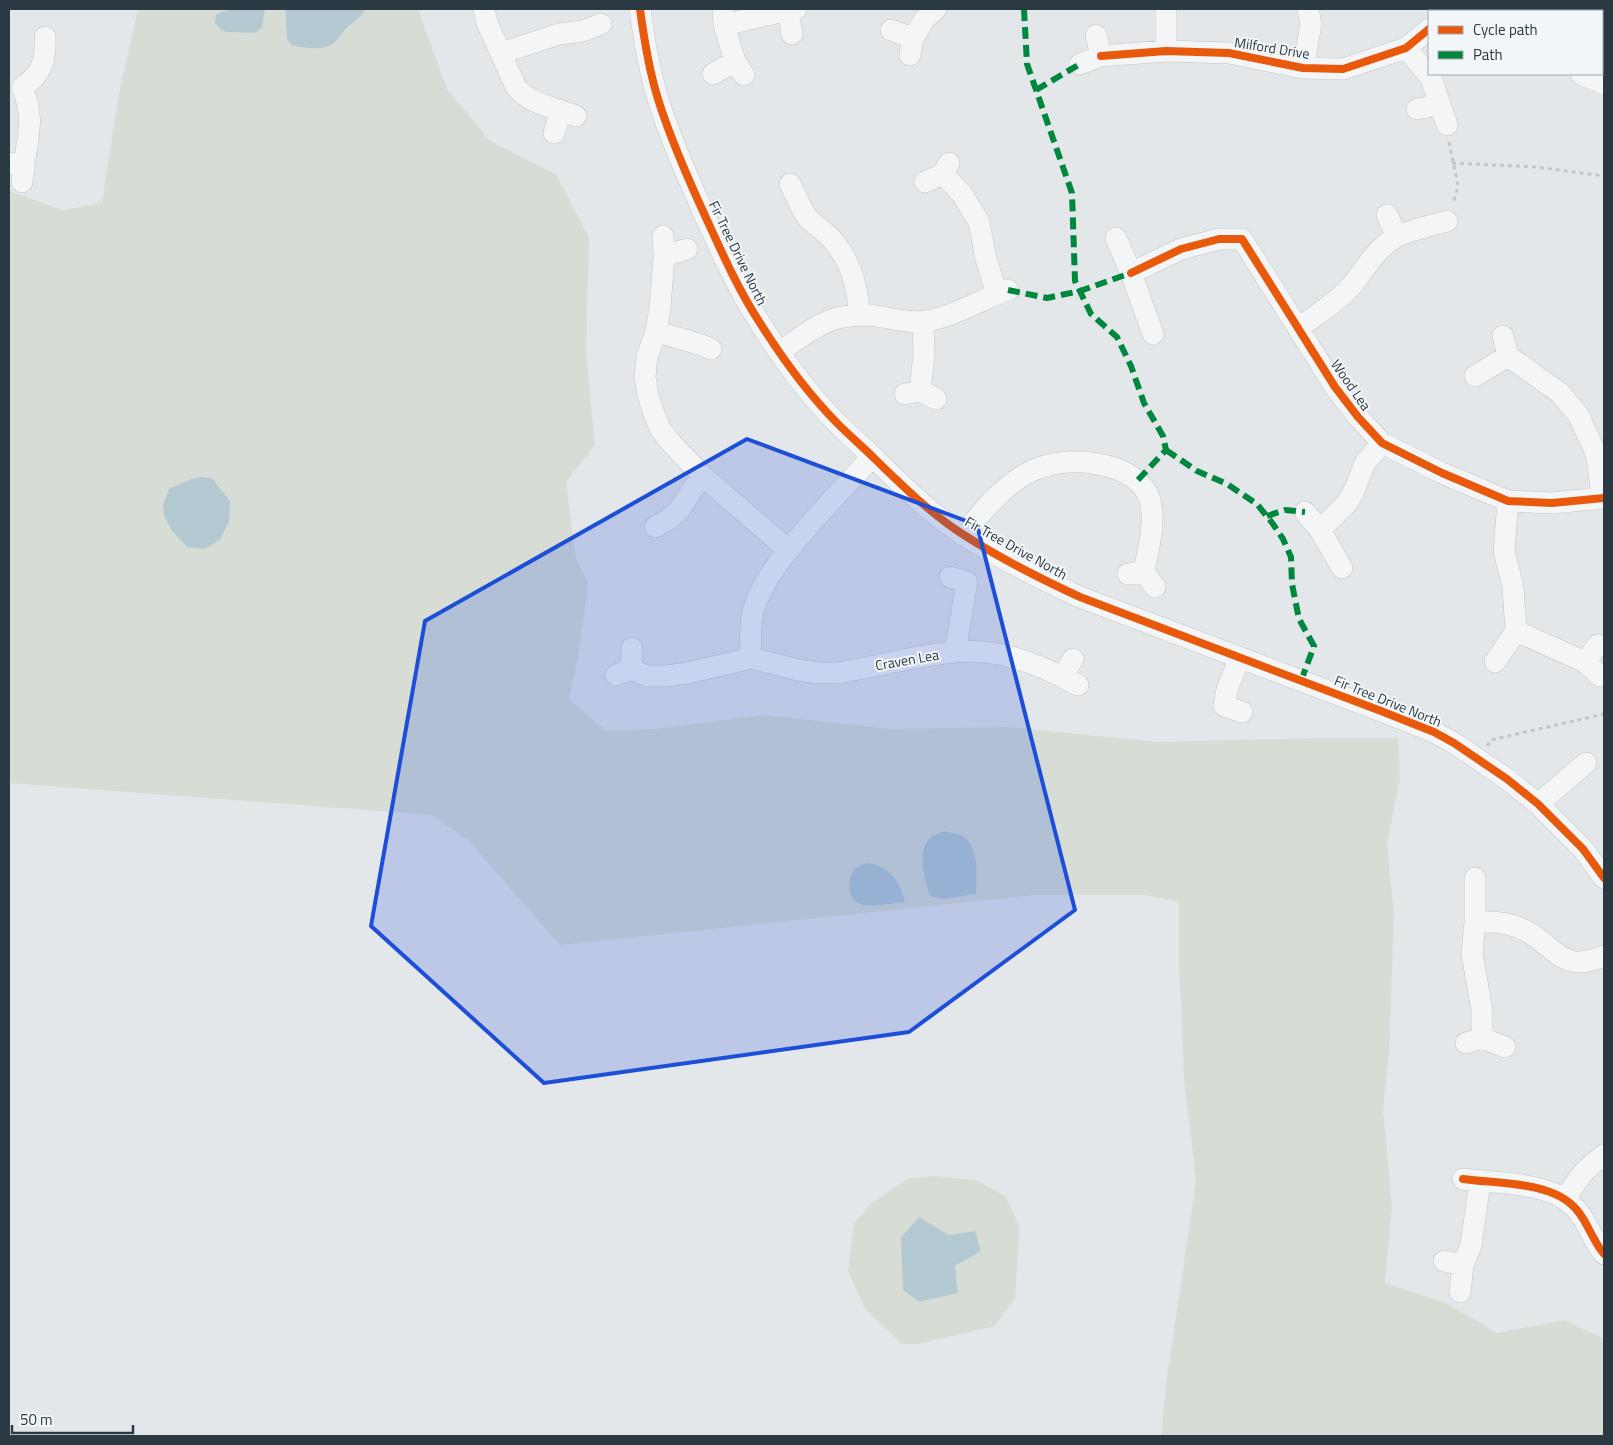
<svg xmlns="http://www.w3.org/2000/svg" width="1613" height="1445" font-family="'Titillium Web',sans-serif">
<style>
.green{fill:#d7ddd5}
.water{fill:#b4cad3}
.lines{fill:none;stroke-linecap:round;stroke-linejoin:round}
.minor-casing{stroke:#c2c5c7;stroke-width:22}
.path{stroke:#c2c6c8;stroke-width:3;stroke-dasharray:4 4;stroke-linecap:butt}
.minor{stroke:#f3f5f6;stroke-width:21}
.quiet{stroke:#00873e;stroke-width:6;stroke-dasharray:12 6;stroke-linecap:butt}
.cycleway-casing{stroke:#f2f6f8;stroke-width:11}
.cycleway{stroke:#e8590c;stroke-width:8}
.marked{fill:#1d4ed8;fill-opacity:0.2;stroke:#1d4ed8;stroke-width:4;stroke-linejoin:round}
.labels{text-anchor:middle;stroke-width:4;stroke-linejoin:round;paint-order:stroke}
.street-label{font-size:14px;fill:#2b3942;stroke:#f2f6f8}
</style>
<rect width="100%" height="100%" fill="#e4e7e9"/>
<path class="green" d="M138 9H234L233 10 226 32 255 33 262 28 265 9H285L287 39 335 42 348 26 359 18 365 9H418L447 89 490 141 556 174 589 238 586 351 595 445 566 482 576 558 588 583 578 658 569 699 606 731 654 729 763 715 891 729 1009 727 1159 742 1314 738H1398L1400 779 1387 844 1394 913 1389 1054 1383 1110 1392 1206 1385 1283 1446 1303 1497 1333 1565 1320 1604 1339V1436H1161L1166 1384 1196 1181 1184 1079 1179 961V902L1144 895H1034L560 945 469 841 432 815 9 783V191L62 210 102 203 118 98Z
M933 1176 976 1180 1005 1196 1020 1227 1015 1298 995 1326 918 1344H902L865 1309 848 1271 854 1223 872 1203 907 1179Z"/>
<path class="water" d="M234 9H265L262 28 255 33 226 32 221 30 215 23 216 15 220 12Z
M285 9H365C362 17 356 20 349 26 344 30 341 36 336 41 324 52 306 48 291 45L287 39Z
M199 477 212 478 230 501 229 522 220 540 205 549 187 547 172 531 164 516 163 504 169 489 186 481Z
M945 831C950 833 959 833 964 837 980 850 976 876 976 894L943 899 930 896C925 881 915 847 933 836 936 834 941 833 945 831Z
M868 863C890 867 900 881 905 902 893 903 875 907 864 905 846 902 845 878 857 867 860 865 865 864 868 863Z
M919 1217 949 1235 975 1231 981 1251 955 1266 958 1293 919 1302 903 1290 901 1237Z"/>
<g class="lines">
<g class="minor-casing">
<path id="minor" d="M484 9 487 23 516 87C527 101 544 105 561 111
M640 9C644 39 649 70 658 99 671 141 689 181 707 220 723 255 739 291 760 323 782 358 808 394 838 424 850 436 864 448 877 461 904 487 932 515 964 535 1001 559 1041 579 1080 597L1381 711 1434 732 1454 743 1507 779 1538 804 1583 849 1604 878
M723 9 724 25 735 61
M1528 9 1546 11
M1451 11 1458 9
M1563 11 1567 9
M724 25 788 10
M891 30 913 38 910 55
M792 34 788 10 796 9
M913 38 925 19 936 9
M1406 48 1431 78 1447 125
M1166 51V9
M501 53 559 34 583 31 601 24
M1101 56 1166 51 1229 53 1303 68 1343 69 1406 48 1429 29
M1080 64 1101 56 1096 35
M1303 68 1311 24 1308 9
M713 74 735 61 744 75
M1581 74 1604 84
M1417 109 1439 105
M554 133 561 111 576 116
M9 163 24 165 22 182
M949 163 943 174 962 194 979 222 986 259 997 294
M24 165C28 136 35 115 22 88 42 73 46 62 45 37
M925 182 943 174
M790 184C796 195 800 209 808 218 816 227 827 232 834 242 851 262 858 288 859 314
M1387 215 1397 236
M663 236 664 256 687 249
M1116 238 1131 273 1153 334
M1131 273 1181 249 1219 239H1242L1335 387 1358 417 1382 443 1442 473 1508 501 1552 503 1604 498
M1299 328C1317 314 1338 302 1353 284 1367 267 1375 249 1396 237 1407 231 1434 225 1447 221
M656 331C674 338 694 341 711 349
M1503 336 1508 356 1560 393 1579 416 1597 456 1602 498
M779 352C815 328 830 311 876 316 892 318 909 324 926 321 955 316 980 300 1008 290
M1475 376 1508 356
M920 391 924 354 923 321
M905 394 920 391 936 399
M705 478 788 550
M1508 501 1504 551 1513 587 1516 631 1585 662 1600 676
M1305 512 1320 530 1342 568
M655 527 668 520 680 509 694 487 705 478 672 444 661 430 654 414 648 396 645 377 647 357 656 331 660 308 664 256
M1320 530 1348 502 1354 491 1365 463 1382 443
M963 535C1004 484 1037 449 1107 466 1124 470 1142 480 1149 497 1157 520 1148 549 1144 572
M1128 574 1144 572 1155 587
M950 577 967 582 955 652
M751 658C751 642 749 623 754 608 765 575 790 548 812 522 832 500 852 478 872 457
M1240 658 1227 689 1224 706 1242 712
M1073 659 1062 677 1078 685
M1495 662 1516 631
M1585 662 1598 645
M631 669 647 676H666L688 673 751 658 798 670 819 673H836C875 667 914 656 954 652 991 648 1029 660 1062 677
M616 675 631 669 632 648
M1538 804 1586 763
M1475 922V878
M1482 1038V1010L1472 954 1475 922C1493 921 1512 922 1528 932 1558 950 1563 973 1604 956
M1466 1043 1482 1038 1505 1047
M1463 1179C1498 1184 1552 1181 1576 1209 1588 1222 1592 1240 1604 1254
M1566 1198C1579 1177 1583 1170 1604 1155
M1444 1261 1463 1265 1460 1292
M1463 1265 1471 1245 1480 1182"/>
</g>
<path class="path" d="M1449 142 1458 186 1453 204
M1452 163 1536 167 1604 176
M1487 746 1491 740 1604 714"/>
<use href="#minor" class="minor"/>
<path class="quiet" d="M1024 9 1027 64 1072 193 1075 281 1091 314 1117 337 1131 366 1144 403 1163 436 1166 450 1137 481
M1036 90 1080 64
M1008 290 1047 298 1080 291 1131 273
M1166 450 1197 471 1227 484 1257 504 1273 524 1283 539 1291 557 1292 584 1299 619 1314 646 1301 681
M1267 516 1285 510 1305 512"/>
<g class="cycleway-casing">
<path id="cycleway" d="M640 9C644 39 649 70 658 99 671 141 689 181 707 220 723 255 739 291 760 323 782 358 808 394 838 424 850 436 864 448 877 461 904 487 932 515 964 535 1001 559 1041 579 1080 597L1381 711 1434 732 1454 743 1507 779 1538 804 1583 849 1604 878
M1101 56 1166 51 1229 53 1303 68 1343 69 1406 48 1429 29
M1131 273 1181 249 1219 239H1242L1335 387 1358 417 1382 443 1442 473 1508 501 1552 503 1604 498
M1463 1179C1498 1184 1552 1181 1576 1209 1588 1222 1592 1240 1604 1254"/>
</g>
<use href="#cycleway" class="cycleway"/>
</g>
<path class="marked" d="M747 439 977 525 1075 910 909 1032 544 1083 371 926 425 621Z"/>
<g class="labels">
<g class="street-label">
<text transform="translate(1272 48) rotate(9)" y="5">Milford Drive</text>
<text transform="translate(738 253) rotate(64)" y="5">Fir Tree Drive North</text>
<text transform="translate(1351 385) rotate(55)" y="5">Wood Lea</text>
<text transform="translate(1016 548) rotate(29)" y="5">Fir Tree Drive North</text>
<text transform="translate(907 660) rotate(-10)" y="5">Craven Lea</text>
<text transform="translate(1388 701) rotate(22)" y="5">Fir Tree Drive North</text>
</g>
</g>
<rect width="1613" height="1445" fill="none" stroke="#2b3942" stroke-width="20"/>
<rect x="1428" y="10" width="175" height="65" fill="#f2f6f8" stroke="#a2aaaf"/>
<rect x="1438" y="26" width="25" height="8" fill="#e8590c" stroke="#a2aaaf"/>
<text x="1473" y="35" font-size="15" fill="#2b3942">Cycle path</text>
<rect x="1438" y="51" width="25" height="8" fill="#00873e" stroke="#a2aaaf"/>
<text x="1473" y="60" font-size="15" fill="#2b3942">Path</text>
<path d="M12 1425v8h121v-8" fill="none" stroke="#2b3942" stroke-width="2.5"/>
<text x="20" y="1425" font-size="15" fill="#2b3942" stroke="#f2f6f8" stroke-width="4" paint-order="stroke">50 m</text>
</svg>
